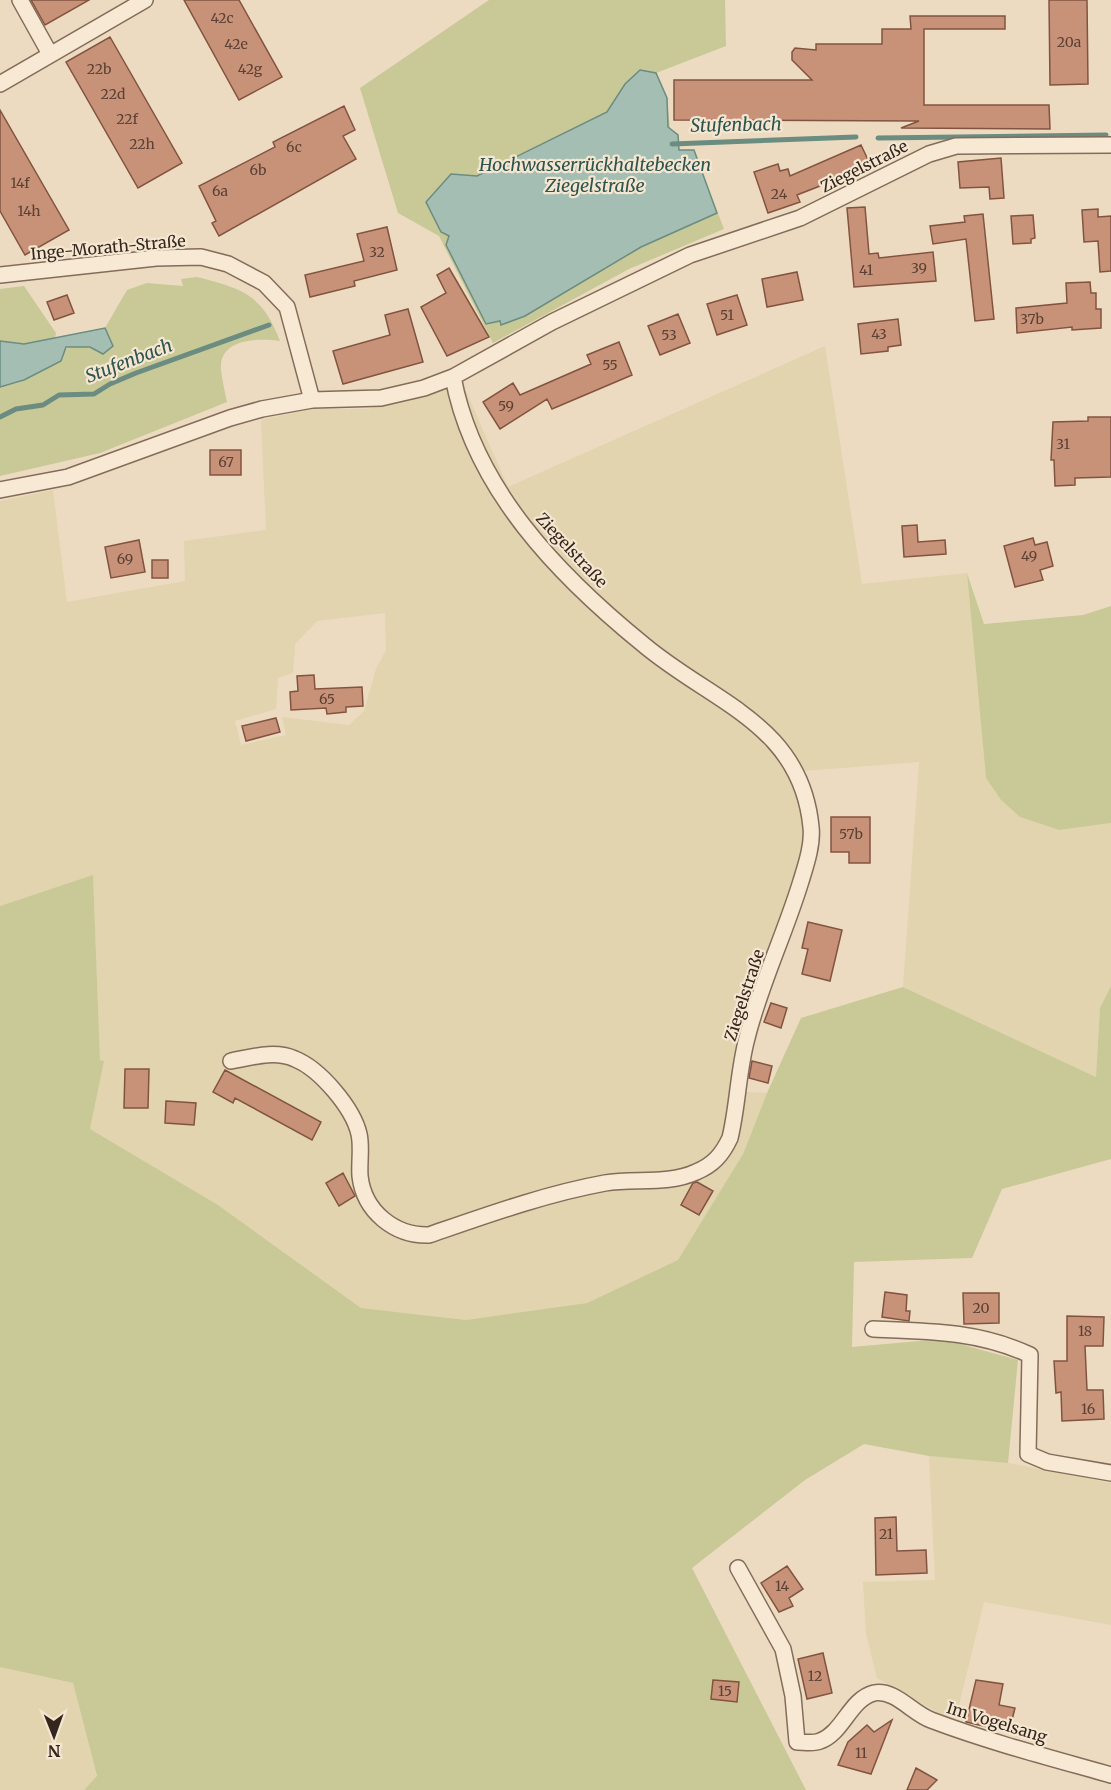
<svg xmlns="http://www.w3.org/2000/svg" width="1111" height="1790" font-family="Merriweather,serif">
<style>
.farmland{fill:#e1d4af;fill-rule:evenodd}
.green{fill:#c8c996}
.water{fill:#a4beb4;stroke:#6b8c80;stroke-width:1.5}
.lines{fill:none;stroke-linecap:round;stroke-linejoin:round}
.stream{stroke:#6b8c80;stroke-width:5}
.building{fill:#c89279;stroke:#825440;stroke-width:1.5}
.minor-casing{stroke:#846c5a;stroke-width:18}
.minor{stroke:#f7e9d4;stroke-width:15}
.labels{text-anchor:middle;stroke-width:4.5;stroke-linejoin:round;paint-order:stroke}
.number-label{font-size:14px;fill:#5a4134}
.street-label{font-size:16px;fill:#35261d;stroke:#f4e6d0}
.water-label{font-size:18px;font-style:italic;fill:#2d544e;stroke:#f4e6d0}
</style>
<rect width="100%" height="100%" fill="#ecdbc1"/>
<path class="farmland" d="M825 346 862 584 967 573 986 778 1001 800 1020 817 1059 830 1111 823V986L1100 1009 1096 1077 903 987 919 762 791 772 804 815 801 862 734 1058 745 1092 767 1093 743 1154 678 1260 587 1303 466 1320 361 1308 218 1205 90 1129 104 1061 100 1060 93 876 0 906V501L53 490 67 602 185 581 184 541 266 530 261 420 311 409H368L461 380 508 487ZM385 613 386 650 376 669 364 711 349 725 282 717 286 735 241 745 235 721 276 709 278 678 293 673 295 644 317 621Z
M929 1456 1008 1463 1111 1483V1625L984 1602 955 1722 877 1678 866 1634 863 1582 935 1580Z
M0 1667 73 1683 97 1777 84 1790H0Z"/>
<path class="green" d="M489 0H725L726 46 656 73 667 98 672 150H694L724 229 629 269 493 343 439 236 398 213 360 88Z
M197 277C243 289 262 294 280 341 259 338 219 338 221 369 222 380 225 392 227 402L100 453 0 476V387C7 385 16 384 23 381 57 365 58 332 104 353L113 346 105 328 127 290 147 283 183 286 181 279Z
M24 286 56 333 55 338 24 344 0 341V289Z
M967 573 984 624 1083 615 1111 606V823L1059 830 1020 817 1001 800 986 778Z
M93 875 100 1060 104 1061 90 1129 218 1205 361 1308 466 1320 587 1303 678 1260 743 1154 767 1093 801 1018 903 987 1096 1077 1100 1008 1111 986V1159L1002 1189 972 1258 854 1262 852 1347 942 1339 1018 1360 1008 1463 929 1456 864 1444 805 1480 692 1568 806 1790H84L97 1776 73 1683 0 1667V906Z"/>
<path class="water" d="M640 70 656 73 667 98 668 127 678 135 679 150H694L717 213 641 247 525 316 501 325 500 321 486 324 446 245 449 236 441 232 426 202 451 174 477 176 607 112 625 84Z
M105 328 113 346 103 354 90 347H66L61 361 24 380 0 387V341L24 344Z"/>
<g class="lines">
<path class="stream" d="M878 138 1106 135
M672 144 856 137
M0 417 16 409 43 405 59 395 94 394 110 384 136 373 269 325"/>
</g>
<path class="building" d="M31 0H89L45 25Z
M184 0H239L282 77 239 100Z
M1049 0H1087L1088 84 1050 85Z
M910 16H1005V29H924V105H1049L1050 129 901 128 919 121 674 120V80H812L792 60V52L795 48 816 50V44H882V29H911Z
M110 37 182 163 138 188 66 62Z
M344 106 355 130 343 136 356 159 219 236 212 223 216 221 199 186 275 147 273 142Z
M0 110 69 230 25 255 0 211Z
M861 145 871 166 797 195 800 202 768 213 754 172 778 164 780 171 788 169 790 176Z
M1001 158 1004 198 990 199 989 187 960 188 958 162Z
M865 207 869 254 878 253 879 258 933 252 936 281 854 287 847 208Z
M1098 209V217L1111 216V271L1100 272 1098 241 1084 242 1082 210Z
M983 214 994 319 975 321 966 239 933 244 930 226 965 222 964 216Z
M1033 215 1035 238 1031 239V243L1013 244 1011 216Z
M387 227 397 270 354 281 355 286 310 297 305 275 364 261 357 234Z
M449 268 489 337 447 356 421 307 446 293 437 275Z
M797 272 803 300 767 307 762 279Z
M1090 282 1091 293H1096V309H1101V328L1072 330V327L1017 333 1016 308 1067 303 1066 283Z
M67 295 74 313 54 320 47 302Z
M737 295 747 325 717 335 707 304Z
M408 309 423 362 343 384 333 351 390 335 385 315Z
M678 314 690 343 660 355 648 326Z
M898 319 901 345 888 347V351L861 354 858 324Z
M619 342 632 375 552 409 547 399 500 429 483 402 513 383 520 395 591 364 587 355Z
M1088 417H1111V477L1075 478V485L1055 486 1054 460H1051L1053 422 1088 421Z
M210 450H241V475H210Z
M917 525 918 542 945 540 946 554 904 557 902 526Z
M1033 538 1035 545 1047 542 1053 566 1040 570 1043 580 1015 587 1004 546Z
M139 540 145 572 111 578 105 547Z
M152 560H168V578H152Z
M314 675 315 689 362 687 363 706 346 707V712L327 714 326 708 291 710 290 692 298 691 297 676Z
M276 718 280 732 246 741 242 726Z
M831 817H870V863H849V852H831Z
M808 922 842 930 830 981 802 974 808 949 802 948Z
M771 1003 787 1008 781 1028 764 1022Z
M752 1061 772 1066 768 1083 749 1078Z
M125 1069H149L148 1108H124Z
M225 1070 321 1122 312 1140 235 1098 233 1103 213 1092Z
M166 1101 196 1103 194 1125 165 1123Z
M343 1173 355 1196 339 1206 326 1183Z
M697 1182 713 1191 699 1215 681 1205 693 1183Z
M885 1292 907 1295 906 1311H910L909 1321 882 1317Z
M963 1293H999V1323L964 1324Z
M1067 1316 1104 1317 1103 1346H1085L1087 1390H1103L1104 1419 1062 1421 1061 1392 1056 1393 1054 1361H1067Z
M896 1517 897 1551 926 1550 927 1573 876 1575 875 1518Z
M787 1566 803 1589 789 1598 793 1606 779 1612 761 1583Z
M823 1653 832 1693 807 1699 798 1659Z
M713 1680 739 1682 737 1702 711 1699Z
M976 1680 1003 1684 999 1705 1015 1708 1009 1732 966 1722Z
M892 1720 871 1774 838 1765 848 1742 867 1725 874 1732Z
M916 1768 937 1780 927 1790H907Z"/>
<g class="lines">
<g class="minor-casing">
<path id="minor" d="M20 0 50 54
M0 84 145 0
M0 275 156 258 201 257 228 264 264 283 287 307 312 400
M0 490 68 477 230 418 262 409 312 400 381 398 424 388 453 377 552 322 690 255 800 218 929 154 956 146 1111 145
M231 1061C252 1057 275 1050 295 1059 320 1069 353 1108 359 1134 362 1147 359 1162 360 1176 364 1212 395 1236 429 1235 487 1215 545 1194 605 1183 635 1178 668 1185 696 1172 713 1165 722 1155 730 1138 738 1105 738 1071 747 1038 760 985 785 934 801 881 806 865 813 844 811 827 801 724 713 703 644 645 559 576 474 489 453 377
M873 1329C928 1331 979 1331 1030 1355L1028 1454 1047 1462 1111 1473
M738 1568 783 1649 793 1696 797 1742C804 1742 814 1744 820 1741 843 1733 850 1699 874 1693 895 1689 912 1713 931 1720 989 1742 1051 1758 1111 1775"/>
</g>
<use href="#minor" class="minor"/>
</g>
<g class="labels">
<g class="number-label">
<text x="222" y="23">42c</text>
<text x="1069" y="47">20a</text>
<text x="236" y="49">42e</text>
<text x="99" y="74">22b</text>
<text x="250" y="74">42g</text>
<text x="113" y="99">22d</text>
<text x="127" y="124">22f</text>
<text x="142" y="149">22h</text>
<text x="294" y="152">6c</text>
<text x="258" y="175">6b</text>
<text x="20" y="188">14f</text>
<text x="220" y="196">6a</text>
<text x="779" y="199">24</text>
<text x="29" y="216">14h</text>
<text x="377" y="257">32</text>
<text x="919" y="273">39</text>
<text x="866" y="275">41</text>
<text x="727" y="320">51</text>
<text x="1032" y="324">37b</text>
<text x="879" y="339">43</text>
<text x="669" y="340">53</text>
<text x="610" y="370">55</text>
<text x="506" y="411">59</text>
<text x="1063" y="449">31</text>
<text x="226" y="467">67</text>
<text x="1029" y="561">49</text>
<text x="125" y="564">69</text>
<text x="327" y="704">65</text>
<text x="851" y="839">57b</text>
<text x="981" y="1313">20</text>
<text x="1085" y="1336">18</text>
<text x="1088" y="1414">16</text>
<text x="886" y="1539">21</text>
<text x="782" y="1591">14</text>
<text x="815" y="1681">12</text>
<text x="725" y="1696">15</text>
<text x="861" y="1758">11</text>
</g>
<g class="street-label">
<text transform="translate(864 166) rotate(-27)" y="6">Ziegelstraße</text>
<text transform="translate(108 247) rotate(-5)" y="6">Inge-Morath-Straße</text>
<text transform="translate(572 550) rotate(47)" y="6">Ziegelstraße</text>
<text transform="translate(744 995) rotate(-72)" y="6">Ziegelstraße</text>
<text transform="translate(997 1722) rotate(17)" y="6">Im Vogelsang</text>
</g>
<g class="water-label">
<text transform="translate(736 125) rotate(-1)" y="6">Stufenbach</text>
<text x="595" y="171">Hochwasserrückhaltebecken<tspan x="595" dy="21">Ziegelstraße</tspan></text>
<text transform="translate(129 361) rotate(-21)" y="6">Stufenbach</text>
</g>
</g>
<g transform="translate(54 1736) rotate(179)" stroke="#f4e6d0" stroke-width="4.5" paint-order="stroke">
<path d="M0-4.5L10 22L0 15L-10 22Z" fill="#35261d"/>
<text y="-9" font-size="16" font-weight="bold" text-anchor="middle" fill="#35261d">N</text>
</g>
</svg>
